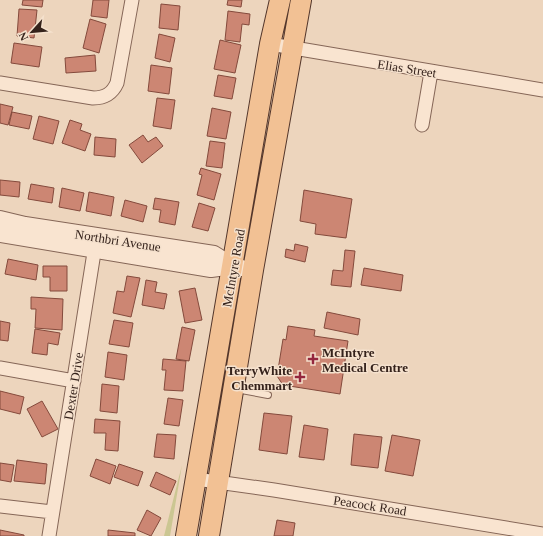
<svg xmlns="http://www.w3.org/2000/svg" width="543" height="536" font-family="'Times New Roman',serif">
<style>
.green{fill:#cbc692}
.building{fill:#cc8673;stroke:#844a3c}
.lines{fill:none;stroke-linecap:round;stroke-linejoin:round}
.service-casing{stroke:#856657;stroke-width:8}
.minor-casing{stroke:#856657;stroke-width:15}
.tertiary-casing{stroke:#856657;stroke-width:18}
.primary-casing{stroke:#53362b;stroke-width:22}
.service{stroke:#f9e4d0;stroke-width:6}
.minor{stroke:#f9e4d0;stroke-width:13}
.tertiary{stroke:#f9e4d0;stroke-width:16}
.primary{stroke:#f2c194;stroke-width:20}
.poi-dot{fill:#94273e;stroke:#f5e1cd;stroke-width:1.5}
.labels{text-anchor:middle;stroke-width:3;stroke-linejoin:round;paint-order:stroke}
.street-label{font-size:13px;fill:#35221b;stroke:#f5e1cd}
.poi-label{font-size:13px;font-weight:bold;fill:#35221b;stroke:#f5e1cd;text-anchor:start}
</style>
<rect width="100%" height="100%" fill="#edd5bd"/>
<path class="green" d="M182 465 170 536H164Z"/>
<path class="building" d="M23 0H43L42 7 22 5Z
M93 0H109L107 18 91 16Z
M228 0H242L241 7 227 5Z
M161 4 180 6 178 30 159 28Z
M19 9 37 10 34 38 17 36Z
M228 11 250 14 249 25 242 24 240 42 225 40Z
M90 19 106 24 99 53 83 48Z
M159 34 175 38 170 62 155 58Z
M220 40 241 45 235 73 214 69Z
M14 43 42 47 39 67 11 63Z
M95 55 96 71 66 73 65 58Z
M151 65 172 68 169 94 148 91Z
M218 75 236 78 232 99 214 96Z
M157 98 175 100 171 129 153 126Z
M0 104 13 107 8 125 0 123Z
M212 108 231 112 226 139 207 136Z
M12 112 32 116 29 129 9 125Z
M39 116 59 121 53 144 33 139Z
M70 120 82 124 80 130 91 134 85 151 62 143Z
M143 135 148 142 156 137 163 146 142 163 129 145Z
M95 137 116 139 115 157 94 155Z
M210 141 225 143 222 168 206 166Z
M201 168 221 174 214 200 197 195 202 175 199 174Z
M0 180 20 182 19 197 0 195Z
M31 184 54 188 52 203 28 199Z
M62 188 84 193 80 211 59 207Z
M304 190 352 199 346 238 315 234 316 224 300 221Z
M89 192 114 197 111 216 86 211Z
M155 198 179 202 175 225 159 222 161 210 153 209Z
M125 200 147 206 143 222 121 216Z
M199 203 215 208 208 231 192 227Z
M295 244 308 247 305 262 285 257 286 249 294 251Z
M345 250 355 251 351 287 331 285 333 270 343 271Z
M8 259 38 265 36 280 5 274Z
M43 266H67V291H50V277H43Z
M364 268 403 275 401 291 361 285Z
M127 276 140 278 131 317 113 313 117 291 124 292Z
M146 280 157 282 155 292 167 294 164 309 142 305Z
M195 288 202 320 185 323 179 291Z
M31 297 63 299 62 330 35 328 36 309H31Z
M327 312 360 319 358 335 324 328Z
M114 320 133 323 129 347 109 344Z
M0 321 10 323 8 341 0 340Z
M288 326 315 330 314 336 348 341 340 394 283 385 277 376 283 339 286 340Z
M182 327 195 330 189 361 176 359Z
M35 329 60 333 58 345 48 343 47 355 32 353Z
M108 352 127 355 124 380 105 377Z
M163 359 186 361 183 391 164 390 166 370H162Z
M102 384 119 386 117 413 100 411Z
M0 391 24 397 20 414 0 409Z
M168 398 183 400 179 426 164 424Z
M42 401 58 429 42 437 27 409Z
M264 413 292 416 287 454 259 450Z
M95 419 120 421 118 451 105 450 106 433H94Z
M304 425 328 429 324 460 299 457Z
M157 434 176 435 174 459 154 457Z
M354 434 382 437 378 468 351 465Z
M392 435 420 440 413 476 385 471Z
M96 459 116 466 110 484 90 476Z
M17 460 47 464 45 484 14 481Z
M0 463 14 465 11 482 0 480Z
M119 464 143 472 138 486 114 477Z
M156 472 176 481 170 495 150 486Z
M147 510 161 518 151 536 137 530Z
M277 520 295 523 293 536H274Z
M0 530 24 535V536H0Z
M108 530 135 533V536H108Z"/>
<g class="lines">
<g class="service-casing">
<path id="service" d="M236 389 268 395"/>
</g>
<g class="minor-casing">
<path id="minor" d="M270 44 543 90
M0 83 93 98C105 98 112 94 117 83L132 0
M422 125 431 72
M0 368 74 381
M196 479 274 490 543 534
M0 506 52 512
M49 536 96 240"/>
</g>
<g class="tertiary-casing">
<path id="tertiary" d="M0 219 25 225 214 254 233 266 242 268
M0 234 211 269 233 266"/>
</g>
<g class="primary-casing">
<path id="primary" d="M186 536 270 44 280 0
M209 536 253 270 301 0"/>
</g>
<use href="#service" class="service"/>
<use href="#minor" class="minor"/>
<use href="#tertiary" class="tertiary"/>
<use href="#primary" class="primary"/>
</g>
<g class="poi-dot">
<path d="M311 353h4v4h4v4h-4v4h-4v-4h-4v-4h4z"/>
<path d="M298 371h4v4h4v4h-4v4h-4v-4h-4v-4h4z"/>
</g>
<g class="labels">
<g class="street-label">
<text transform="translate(407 68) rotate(9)" y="5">Elias Street</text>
<text transform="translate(118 240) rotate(9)" y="5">Northbri Avenue</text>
<text transform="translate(233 268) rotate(-80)" y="5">McIntyre Road</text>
<text transform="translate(73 386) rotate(-81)" y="5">Dexter Drive</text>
<text transform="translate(370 505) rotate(9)" y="5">Peacock Road</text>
</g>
<g class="poi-label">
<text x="322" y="357">McIntyre<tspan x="322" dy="15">Medical Centre</tspan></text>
<text x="292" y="375" text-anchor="end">TerryWhite<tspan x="292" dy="15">Chemmart</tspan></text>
</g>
</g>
<g transform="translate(32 32) rotate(243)" stroke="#f5e1cd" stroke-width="3" paint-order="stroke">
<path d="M0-3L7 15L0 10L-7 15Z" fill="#35221b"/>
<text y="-6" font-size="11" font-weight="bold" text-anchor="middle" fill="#35221b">N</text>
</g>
</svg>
